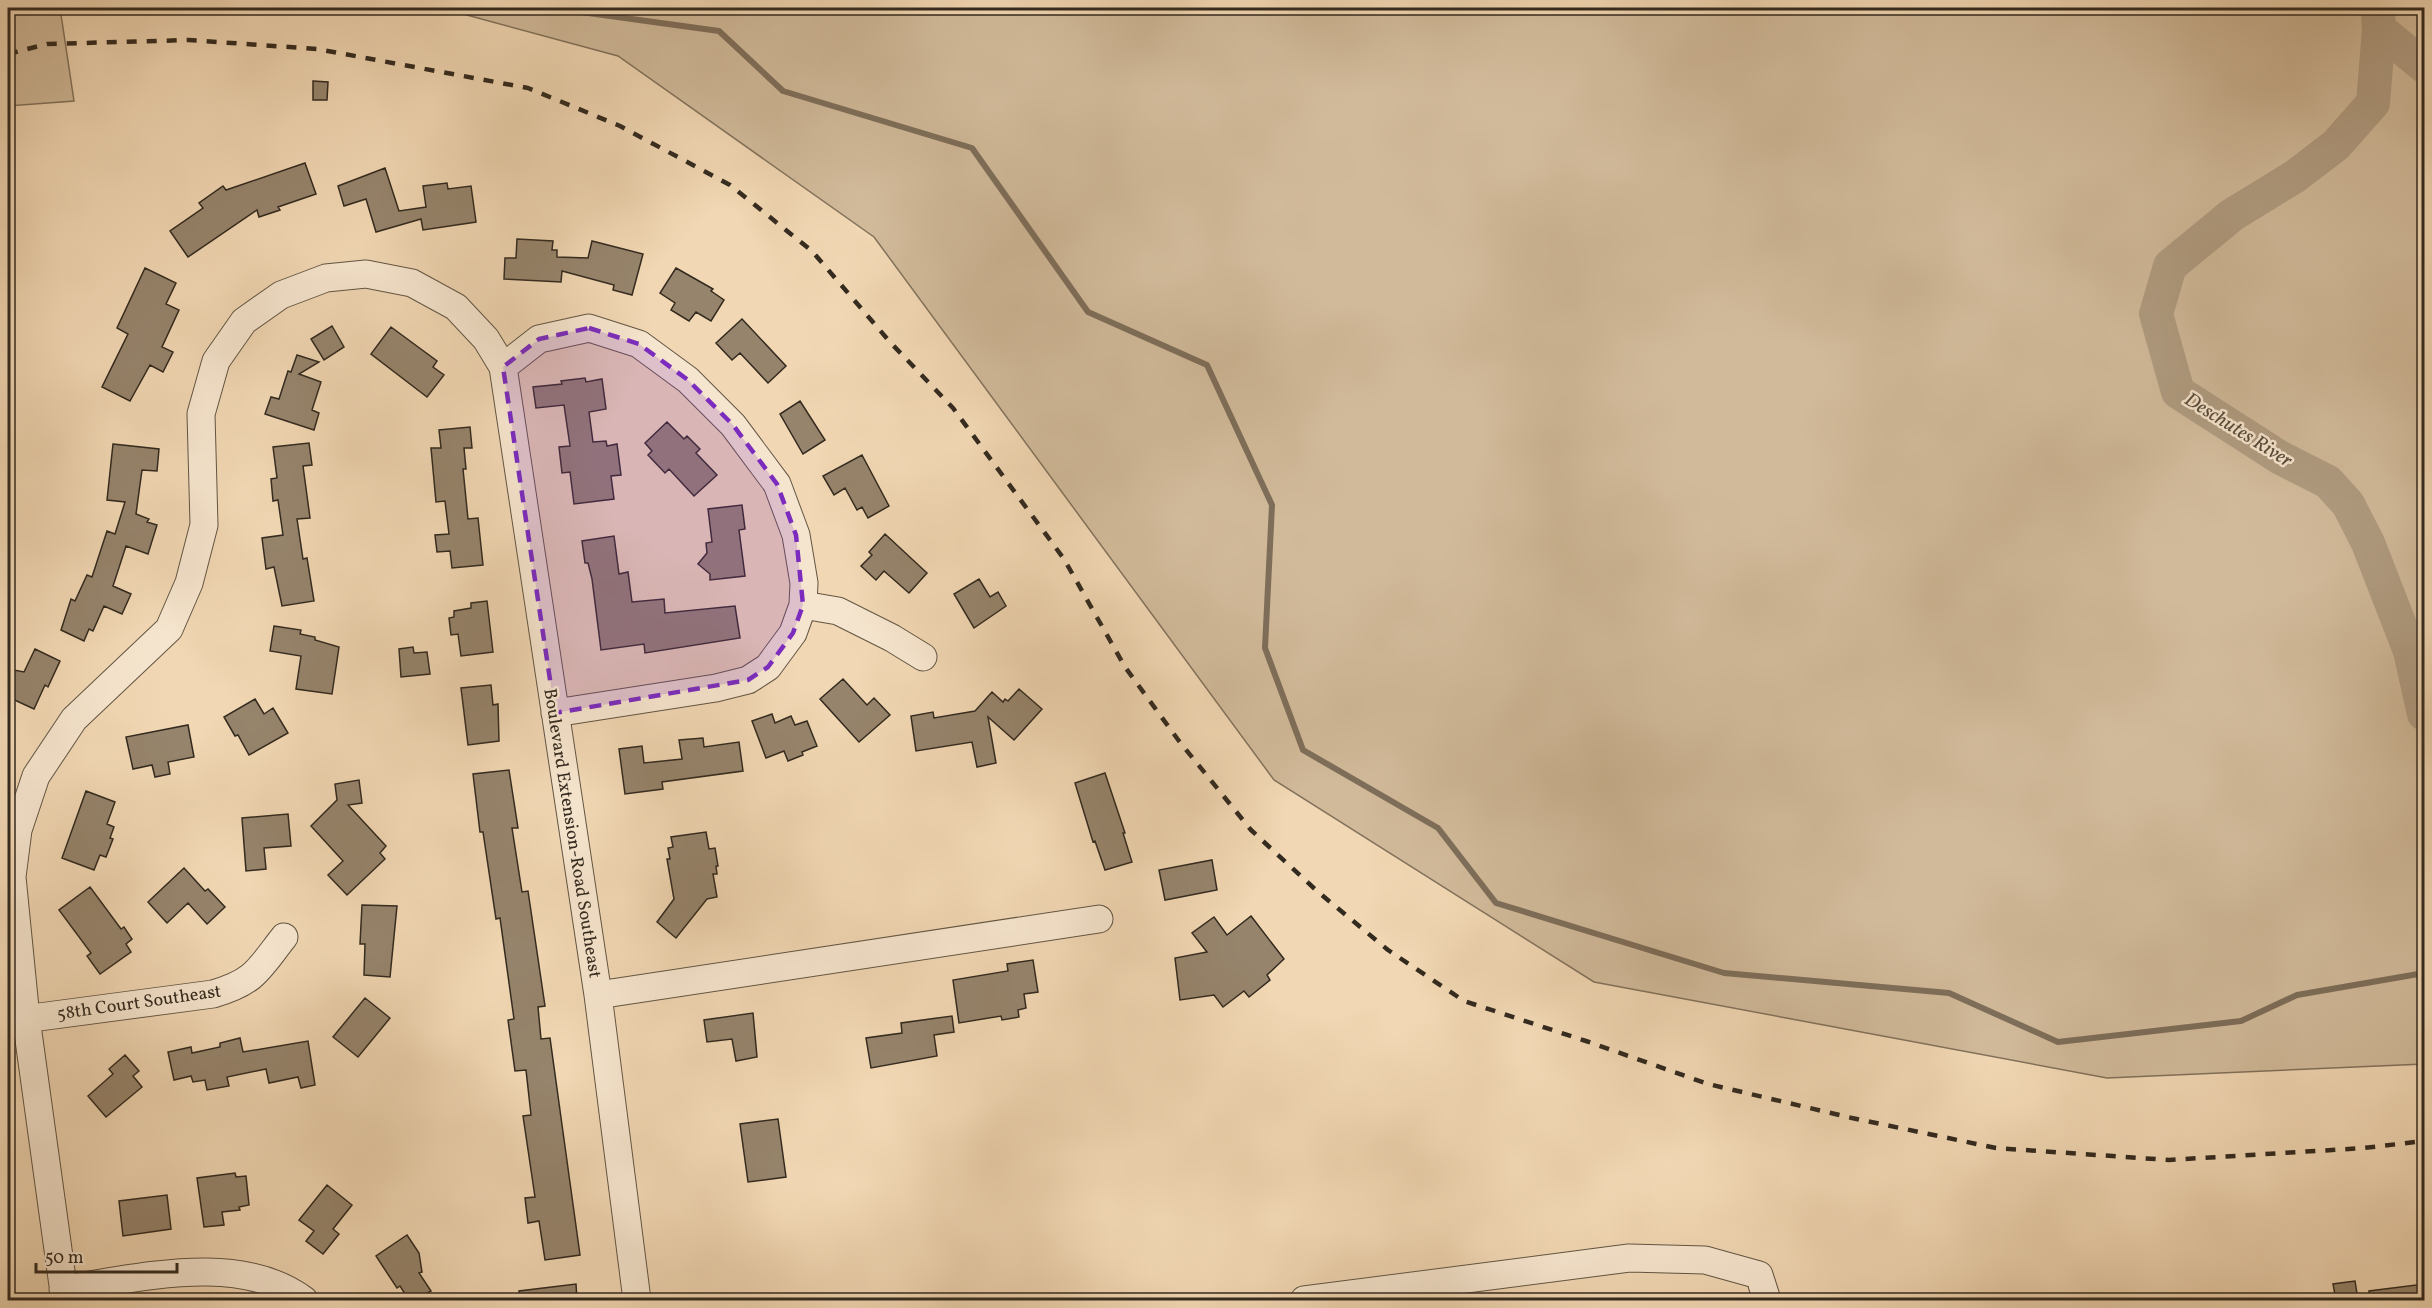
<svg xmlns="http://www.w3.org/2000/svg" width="2432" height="1308" font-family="Vollkorn,serif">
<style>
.green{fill:#d1ba9a;stroke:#82725c;stroke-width:1.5}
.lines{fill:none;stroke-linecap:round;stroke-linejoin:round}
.stream{stroke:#7e6e5a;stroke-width:6}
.river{stroke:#b09c81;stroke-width:34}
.building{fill:#96846c;stroke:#332a1f;stroke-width:1.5}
.minor-casing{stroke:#625544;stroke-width:29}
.minor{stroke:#f6e5ce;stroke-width:27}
.rail{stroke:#332a1f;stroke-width:4.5;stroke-dasharray:10 10;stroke-linecap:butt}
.marked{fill:#7b2cbf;fill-opacity:0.2;stroke:#7b2cbf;stroke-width:4.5;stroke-dasharray:12 8;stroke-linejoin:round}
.labels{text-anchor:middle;stroke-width:5;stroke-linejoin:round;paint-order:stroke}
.street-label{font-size:18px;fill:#332a1f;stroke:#f6e5ce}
.water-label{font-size:20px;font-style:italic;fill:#584c3c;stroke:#f6e5ce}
</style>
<rect width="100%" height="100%" fill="#f1d7b3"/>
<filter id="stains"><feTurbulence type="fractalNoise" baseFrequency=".00333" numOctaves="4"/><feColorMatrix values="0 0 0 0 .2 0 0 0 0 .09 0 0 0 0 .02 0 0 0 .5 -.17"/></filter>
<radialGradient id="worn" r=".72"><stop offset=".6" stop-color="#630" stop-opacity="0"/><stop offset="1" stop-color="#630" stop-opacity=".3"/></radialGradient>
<path class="green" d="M8 8H60L74 101 8 106Z
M441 8H2424V1064L2107 1078 1594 982 1274 780 874 237 618 56Z"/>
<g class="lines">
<path class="stream" d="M552 8 719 31 783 91 972 148 1088 312 1207 365 1272 505 1265 648 1303 750 1438 828 1496 903 1724 973 1949 993 2058 1042 2241 1021 2297 995 2424 973"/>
<path class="river" d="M2378 8 2379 29 2373 103 2336 145 2294 177 2232 215 2170 266 2156 314 2178 392 2279 457 2328 482 2348 504 2368 543 2410 651 2424 714
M2379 29 2424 66"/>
</g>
<path class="building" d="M313 81 328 82 327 100H313Z
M305 163 316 194 278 207 280 210 259 217 257 210 188 257 170 231 203 208 199 203 223 186 226 190Z
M385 168 399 211 426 207 423 186 447 183 448 189 471 186 476 222 423 230 421 219 376 232 366 199 344 206 338 186Z
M517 239 553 241 552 250H557V257L588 258 592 241 643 254 632 295 613 290 614 285 562 271 561 282 504 279 505 258H516Z
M145 268 176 283 166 304 179 310 162 347 173 352 163 372 150 365 130 401 102 387 128 334 117 328Z
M676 268 713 289 711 291 724 300 711 321 696 312 689 321 671 310 675 303 660 293Z
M742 319 786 366 768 383 740 353 732 360 716 343Z
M332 326 344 347 324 360 311 339Z
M391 327 437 361 433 367 444 375 427 397 371 354Z
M297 355 319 362 299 374 321 382 312 410 319 413 314 430 265 414 271 397 279 399 288 371 291 372Z
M585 378 586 382 602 379 606 409 589 412 593 442 606 441 607 446 617 444 621 475 611 476 614 499 574 504 570 472 562 473 559 447 570 446 564 405 536 408 533 387 562 384 561 381Z
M800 401 825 440 803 454 780 414Z
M667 422 684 439 687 436 700 449 696 453 717 475 694 496 669 469 665 473 648 455 652 451 645 443Z
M470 427 472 448H464L466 469H463L468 519 478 518 483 565 452 568 450 551 437 552 435 535 449 534 445 501 436 502 431 448H441L439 430Z
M309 443 312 465 303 466 310 518 297 519 303 559 307 558 314 601 282 606 274 567 266 569 262 538 283 535 278 500 273 501 271 479 277 478 273 447Z
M113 444 159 449 157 471 142 470 136 514 149 519 147 522 157 525 148 554 126 546 113 586 131 594 122 614 104 606 93 631 89 629 84 641 61 630 71 599 75 601 87 575 92 577 107 531 115 534 125 502 107 500Z
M862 455 889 506 868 518 862 507 857 510 845 488 834 495 823 476Z
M742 505 745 529 739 530 745 576 710 580V574L698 564 707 553 706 543 712 542 708 509Z
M885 534 927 573 909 593 884 571 876 580 861 566 872 555 869 552Z
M614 536 619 574 628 572 632 602 664 599 665 613 735 606 740 638 645 653 644 644 601 650 592 579 588 563H585L582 541Z
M979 579 990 597 998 592 1006 606 974 628 954 594Z
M487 601 493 652 461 656 458 634 451 635 449 618 454 617V611L471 608V603Z
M274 626 301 630 300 634 315 637V640L339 647 332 694 296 689 301 656 270 651Z
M413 647 414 653 427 652 430 674 401 677 399 649Z
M35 649 60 661 48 687 45 685 34 709 8 697V684L14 670 24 672Z
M843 679 867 705 874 698 890 715 859 742 820 699Z
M491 685 493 705 498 704 499 741 468 745 461 688Z
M1019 689 1042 709 1014 740 988 717 996 763 977 767 972 742 916 751 911 716 933 712 934 718 975 711 992 692 1003 702 1005 699 1008 701Z
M255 699 264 714 273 708 288 733 249 755 238 735 235 736 224 717Z
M772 714 775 723 791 716 795 725 807 721 817 746 802 752 803 755 788 761 784 751 766 758 752 721Z
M188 725 194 757 168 762 170 774 155 777 152 765 133 769 126 737Z
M703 738 704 747 739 742 743 771 662 782 663 789 625 794 619 749 642 746 644 763 682 759 679 740Z
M509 770 518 828H512L522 892 528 891 545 1006 538 1007 541 1039 550 1038 580 1255 545 1260 539 1221 528 1223 525 1198 535 1197 523 1116 531 1115 526 1070 515 1071 508 1020 514 1019 500 918 496 919 483 832H480L473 774Z
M1105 773 1125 833H1123L1132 862 1105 870 1095 841 1093 842 1075 783Z
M359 780 362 803 348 805 386 846 380 853 385 859 347 895 328 875 343 861 311 826 337 800 335 784Z
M86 791 115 802 107 824 114 827 110 838 113 839 106 857 100 855 94 870 62 858Z
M288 814 291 846 264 848 266 869 246 871 242 818Z
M706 832 709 849 715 848 718 866H716L717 874H713L717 897 707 899 676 938 657 922 674 899 667 859H670L668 848 673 847 671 837Z
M1212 860 1217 890 1165 900 1159 870Z
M184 868 205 891 208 889 225 907 207 924 188 903 167 923 148 902Z
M90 887 121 929 124 927 132 939 126 944 131 952 100 974 87 956 91 953 59 910Z
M362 905 397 906 390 977 364 975 365 944H360Z
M1251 916 1284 959 1267 975 1270 980 1249 997 1244 991 1223 1007 1214 995 1180 1000 1175 958 1207 952 1192 933 1214 917 1227 935Z
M1033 960 1038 992 1024 994 1026 1008 1018 1010 1019 1017 1002 1020 1001 1016 959 1023 953 980 1008 971 1007 964Z
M365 998 390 1018 358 1057 333 1037Z
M753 1013 757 1057 736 1061 732 1039 707 1042 704 1020Z
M952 1016 954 1032 934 1035 937 1056 871 1068 866 1038 902 1033 901 1023Z
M240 1038 243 1052 308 1041 315 1085 301 1088 298 1077 269 1083 266 1069 227 1077 229 1086 207 1090 205 1080 193 1082 191 1076 174 1080 168 1052 191 1047 192 1053 220 1047V1043Z
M125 1055 139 1071 133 1076 142 1087 106 1117 88 1096 113 1074 109 1069Z
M778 1119 786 1177 748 1182 740 1124Z
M235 1173 236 1177 246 1176 249 1205 239 1207 240 1210 222 1212 224 1225 204 1227 197 1178Z
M327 1185 352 1205 333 1229 339 1234 323 1254 306 1241 314 1231 299 1220Z
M167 1195 171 1229 123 1236 119 1201Z
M407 1235 419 1253 422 1272 419 1273 431 1291 416 1300H409L400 1286 397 1288 376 1256Z
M2355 1281 2358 1300H2336L2333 1284Z
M576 1284 577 1300H520L519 1291Z
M2424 1284V1300H2369V1291Z"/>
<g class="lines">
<g class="minor-casing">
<path id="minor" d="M503 367 539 339 589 328 639 344 688 380 733 425 777 484 796 535 804 583 803 605 793 633 768 667 748 680 716 688 555 713
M803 605 838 611 892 638 923 657
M598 995 1099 919
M9 1021 213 994C255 982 258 970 284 937
M63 1289C138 1279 238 1251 304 1300
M65 1300 26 1018 12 877 18 830 36 776 74 719 169 629 189 583 204 525 201 414 216 361 244 321 281 295 326 278 366 274 412 283 456 307 486 339 503 367 598 995 637 1300
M1304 1300 1629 1258 1705 1260 1759 1275 1767 1300"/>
</g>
<use href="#minor" class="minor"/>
<path class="rail" d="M8 54 47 44 189 40 317 49 528 88 620 126 730 185 812 251 890 342 953 408 1064 559 1125 667 1179 741 1251 830 1317 891 1388 950 1464 1001 1586 1041 1708 1084 1852 1118 1996 1148 2169 1160 2364 1148 2424 1141"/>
</g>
<path class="marked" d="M589 328 639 344 688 380 733 425 777 484 796 535 803 605 793 633 768 667 748 680 555 713 503 367 539 339Z"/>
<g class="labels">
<g class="street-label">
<text transform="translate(573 833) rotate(81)" y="6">Boulevard Extension-Road Southeast</text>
<text transform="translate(139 1002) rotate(-8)" y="6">58th Court Southeast</text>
</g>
<g class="water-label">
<text transform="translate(2239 429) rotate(32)" y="7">Deschutes River</text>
</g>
</g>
<rect width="2432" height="1308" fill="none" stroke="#f1d7b3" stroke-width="30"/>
<rect x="9" y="9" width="2414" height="1290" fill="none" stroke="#332a1f" stroke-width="3"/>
<rect x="15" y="15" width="2402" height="1278" fill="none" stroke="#332a1f" stroke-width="1.5"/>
<path d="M36 1263v9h141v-9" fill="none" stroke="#332a1f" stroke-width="3"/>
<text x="45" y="1263" font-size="18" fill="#332a1f" stroke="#f6e5ce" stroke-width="4.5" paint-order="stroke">50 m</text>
<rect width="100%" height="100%" filter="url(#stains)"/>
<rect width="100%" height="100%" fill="url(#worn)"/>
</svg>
